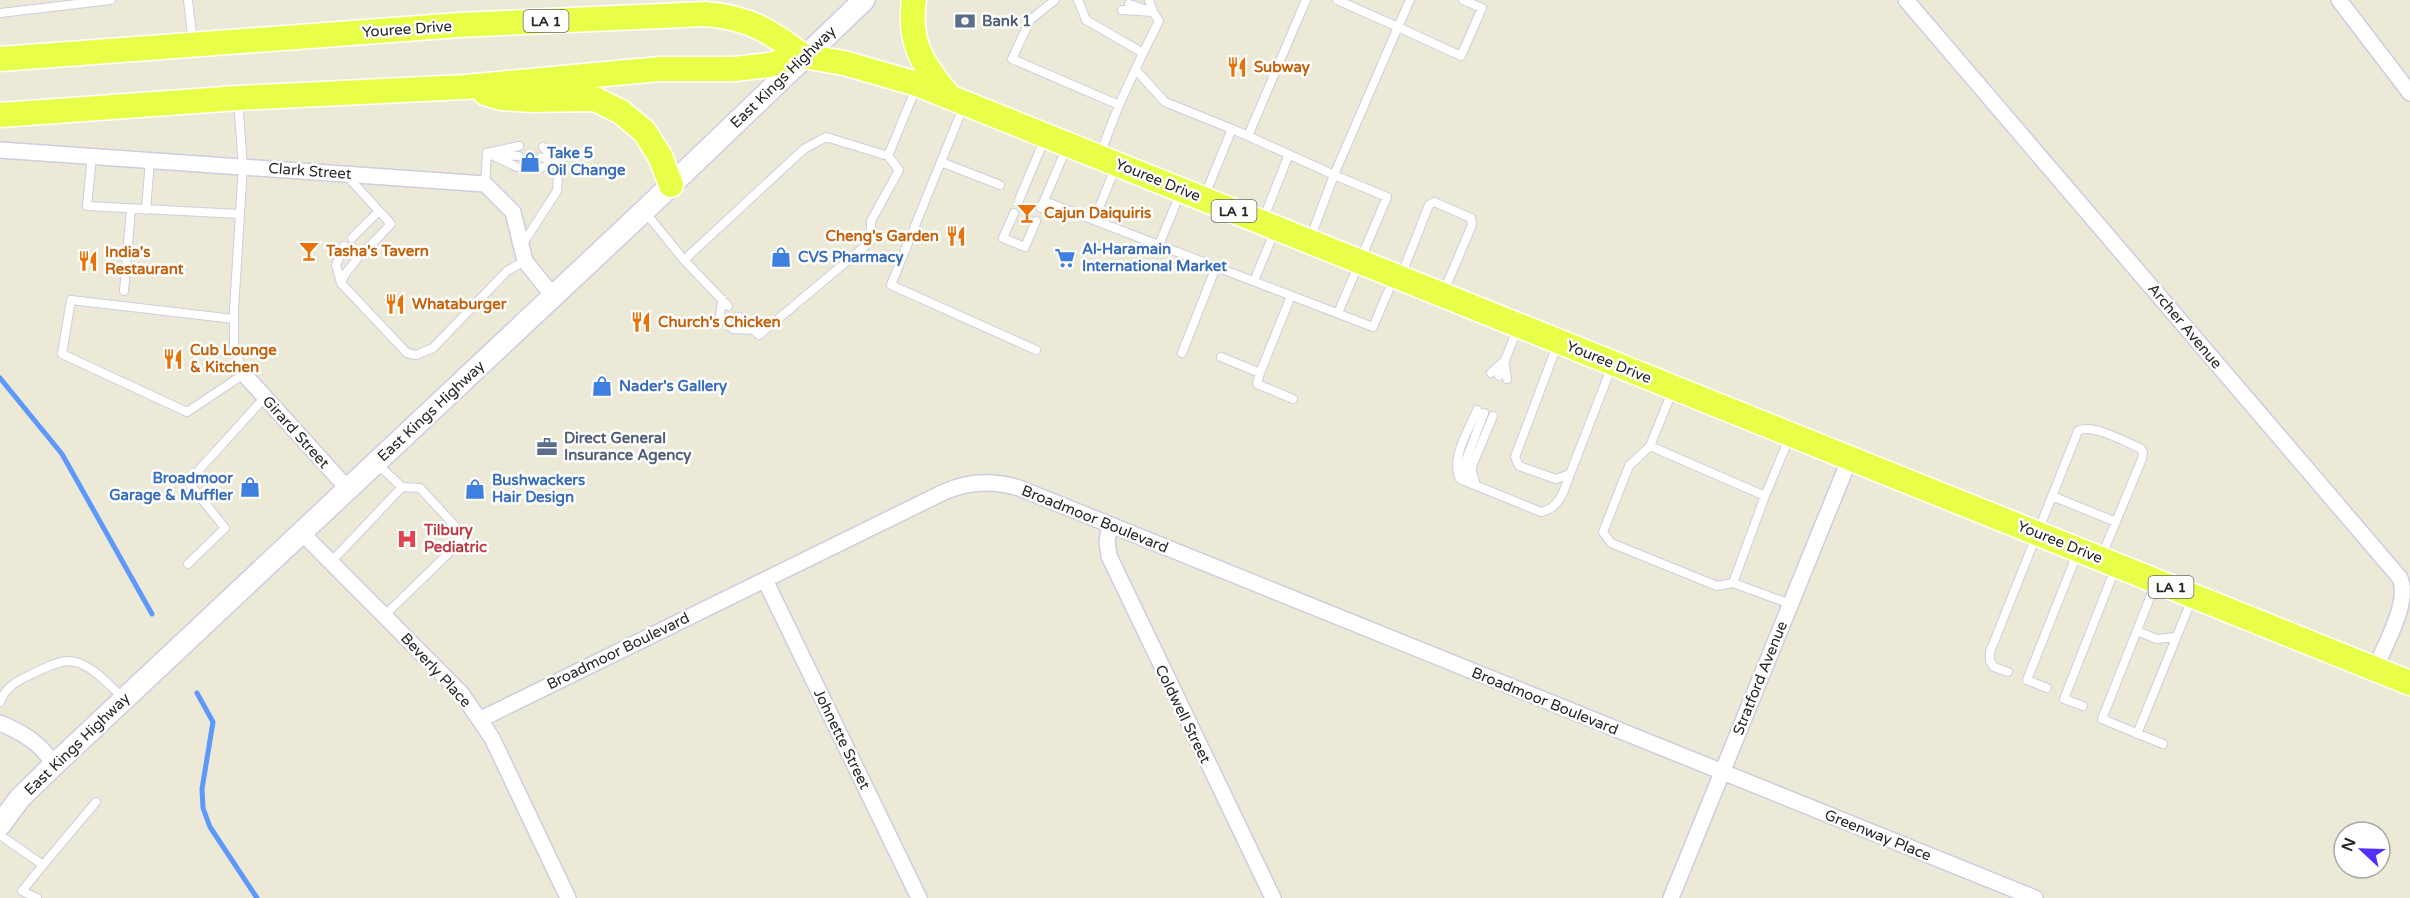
<svg xmlns="http://www.w3.org/2000/svg" width="2410" height="898" font-family="'Varela Round',sans-serif">
<style>
.lines{fill:none;stroke-linecap:round;stroke-linejoin:round}
.stream{stroke:#5d98fa;stroke-width:5}
.lane-casing{stroke:#cfcce2;stroke-width:10}
.street-casing{stroke:#cfcce2;stroke-width:18}
.secondary-casing{stroke:#cfcce2;stroke-width:24}
.primary-casing{stroke:#fff;stroke-width:27}
.lane{stroke:#fff;stroke-width:8}
.street{stroke:#fff;stroke-width:15}
.secondary{stroke:#fff;stroke-width:21}
.primary{stroke:#e8fe49;stroke-width:24}
.labels{text-anchor:middle;stroke-width:5;stroke-linejoin:round;paint-order:stroke}
.shield{fill:#fff;stroke:#686868;stroke-width:1.5}
.shield-label{font-size:14px;font-weight:bold;fill:#272727}
.service-label{font-size:15px;font-weight:bold;fill:#4e5e75;stroke:#fff;text-anchor:start}
.street-label{font-size:15px;fill:#272727;stroke:#fff}
.food-label{font-size:15px;font-weight:bold;fill:#c56008;stroke:#fff;text-anchor:start}
.shop-label{font-size:15px;font-weight:bold;fill:#366cbe;stroke:#fff;text-anchor:start}
.health-label{font-size:15px;font-weight:bold;fill:#be3a42;stroke:#fff;text-anchor:start}
</style>
<rect width="100%" height="100%" fill="#ecead6"/>
<g class="lines">
<path class="stream" d="M0 378 62 454 152 614
M197 693 213 722 202 789 203 808 210 827 257 898"/>
<g class="lane-casing">
<path id="lane" d="M188 0 193 43
M1055 0 1030 20 1012 59 1119 105
M1078 0 1086 20 1143 53 1119 105 1100 154
M1337 0 1398 27 1334 175 1387 197 1338 313
M1410 0 1398 27 1461 56 1482 8 1463 0
M1122 10 1153 12 1129 4
M0 13 111 0
M1143 53 1159 21 1153 12 1149 0
M1136 70 1165 102 1232 129 1205 195
M964 105 891 285 1036 350
M1232 129 1248 136 1306 0
M1248 136 1334 175 1310 239
M487 153 517 167
M487 153 519 146
M495 154 518 156
M92 156 87 206 239 214
M541 157 557 162
M941 162 1000 185
M540 168 559 162
M347 176 391 224 365 251
M485 184 487 153
M1019 200 1045 138
M1044 201 1373 327 1393 280
M1041 208 1066 149
M146 210 150 160
M645 212 684 260 728 306
M1014 213 1003 238 1025 247 1036 221
M1094 220 1116 166
M1263 220 1289 154
M352 238 379 211
M522 245 557 191 559 162 543 147
M1159 245 1180 194
M344 246 336 265 341 283 407 353 416 355 433 348 507 271 525 261
M684 260 804 149 826 137 888 156
M1401 276 1429 205 1434 202 1471 218 1472 225 1444 291
M1254 281 1275 230
M341 283 345 274 357 259
M124 291 131 209
M722 299 720 316 733 329 754 330
M739 317 759 335 871 241V221L899 170 888 156 916 88
M234 319 71 300 62 354 187 412 244 374 234 349V310L243 166 238 100
M1558 343 1515 457 1519 466 1556 479 1570 474 1612 366
M1182 353 1216 267
M1221 357 1260 373 1291 296
M1505 365 1507 379
M1260 373 1257 384 1293 399
M1491 373 1504 361
M1499 376 1518 327
M1672 392 1650 446 1765 496 1790 436
M1477 410C1469 430 1450 458 1460 479L1541 512C1560 508 1564 491 1570 474
M1650 446 1629 466 1603 532 1611 543 1717 586 1733 583 1765 496
M377 464 402 487 420 488 456 527 460 542 384 616
M1475 481 1472 472V466L1493 416
M1473 482 1465 472 1464 465 1484 413
M2052 496 2116 522
M331 562 402 487
M188 564 225 528 188 482 265 397
M1733 583 1790 604
M2155 585 2102 719 2163 744
M2137 631 2157 639 2176 637
M2008 672 1994 667 1990 661V652L2078 431C2092 423 2125 442 2140 448L2143 452 2142 459 2102 555
M2047 688 2027 680 2077 554
M0 702C6 687 15 682 30 675 41 670 57 661 69 661 90 662 109 685 123 698
M2083 706 2064 699 2115 569
M2137 734 2192 599
M0 835 43 865 22 891 37 898
M43 865 96 802"/>
</g>
<g class="street-casing">
<path id="street" d="M1906 0 2400 578C2410 603 2385 644 2375 669
M2339 0 2410 93
M0 150 485 184 513 212 525 261 553 296
M244 374 348 489
M1110 526 1107 541 1109 556 1273 898
M301 532 461 693 492 738 568 898
M765 580 919 898
M481 719 944 492C969 481 993 480 1019 488L2035 898
M0 723C23 733 41 743 54 765
M1671 898 1850 458"/>
</g>
<g class="secondary-casing">
<path id="secondary" d="M0 825 20 798 54 765 644 211 864 0"/>
</g>
<g class="primary-casing">
<path id="primary" d="M914 0C908 43 922 63 948 95
M0 59 459 25 706 14C749 18 769 30 803 56
M485 93 501 98 531 100 595 99 621 112 644 131 660 156 671 185
M0 115 238 98 465 87 660 69H734L769 65 803 56 844 63 917 84 2410 683"/>
</g>
<use href="#lane" class="lane"/>
<use href="#street" class="street"/>
<use href="#secondary" class="secondary"/>
<use href="#primary" class="primary"/>
</g>
<defs>
<g id="bank-bare" transform="scale(1.62)"><path d="M-6-4H6V4H-6ZM0-2.3a2.3 2.3 0 1 0 0 4.6a2.3 2.3 0 1 0 0-4.6Z" fill="#5c6f8a" stroke="#fff" stroke-width="2.5" paint-order="stroke"/></g>
<g id="restaurant-bare" transform="scale(1.62)"><path d="M-5-6h1v4h1v-4h1v4h1v-4h1v5L-1.5 .5V6h-2V.5L-5-1ZM5-6V6H3V1.5H1.5Q1.5-4 5-6Z" fill="#e8710a" stroke="#fff" stroke-width="2.5" paint-order="stroke"/></g>
<g id="shop-bare" transform="scale(1.62)"><path d="M-5-2.5h2.3a2.7 3.5 0 0 1 5.4 0H5L5.5 6h-11ZM-1.5-2.5h3a1.5 2.3 0 0 0-3 0Z" fill="#3f7fe0" stroke="#fff" stroke-width="2.5" paint-order="stroke"/></g>
<g id="bar-bare" transform="scale(1.62)"><path d="M-6-5H6L.8 .8V4.5H3.5V6h-7V4.5H-.8V.8Z" fill="#e8710a" stroke="#fff" stroke-width="2.5" paint-order="stroke"/></g>
<g id="supermarket-bare" transform="scale(1.62)"><path d="M-6-5.5h2.5l.6 2H6L4.5 2H-2.5L-4.4-4H-6ZM-1.5 3.2a1.3 1.3 0 1 0 .1 0ZM3 3.2a1.3 1.3 0 1 0 .1 0Z" fill="#3f7fe0" stroke="#fff" stroke-width="2.5" paint-order="stroke"/></g>
<g id="office-bare" transform="scale(1.62)"><path d="M-6-3h4V-5.5h4V-3h4V5H-6ZM-1-4.5V-3h2v-1.5ZM-6 0V1H6V0Z" fill="#5c6f8a" stroke="#fff" stroke-width="2.5" paint-order="stroke"/></g>
<g id="hospital-bare" transform="scale(1.62)"><path d="M-5-5h3v3.5h4V-5h3V5h-3V1.5h-4V5h-3Z" fill="#e0444e" stroke="#fff" stroke-width="2.5" paint-order="stroke"/></g>
</defs>
<g fill-rule="evenodd">
<use href="#bank-bare" x="965" y="21"/>
<use href="#restaurant-bare" x="1237" y="67"/>
<use href="#shop-bare" x="530" y="162"/>
<use href="#bar-bare" x="1027" y="213"/>
<use href="#restaurant-bare" x="956" y="236"/>
<use href="#bar-bare" x="309" y="251"/>
<use href="#shop-bare" x="781" y="257"/>
<use href="#supermarket-bare" x="1065" y="258"/>
<use href="#restaurant-bare" x="88" y="261"/>
<use href="#restaurant-bare" x="395" y="304"/>
<use href="#restaurant-bare" x="641" y="322"/>
<use href="#restaurant-bare" x="173" y="359"/>
<use href="#shop-bare" x="602" y="386"/>
<use href="#office-bare" x="547" y="447"/>
<use href="#shop-bare" x="250" y="487"/>
<use href="#shop-bare" x="475" y="489"/>
<use href="#hospital-bare" x="407" y="539"/>
</g>
<g class="labels">
<g class="shield">
<rect x="523.5" y="10" width="45" height="22" rx="4.5"/>
<rect x="1211.5" y="200" width="45" height="22" rx="4.5"/>
<rect x="2148.5" y="576" width="45" height="22" rx="4.5"/>
</g>
<g class="shield-label">
<text x="546" y="26">LA 1</text>
<text x="1234" y="216">LA 1</text>
<text x="2171" y="592">LA 1</text>
</g>
<g class="service-label">
<text x="982" y="26">Bank 1</text>
<text x="564" y="443">Direct General<tspan x="564" dy="17">Insurance Agency</tspan></text>
</g>
<g class="street-label">
<text transform="translate(407 29) rotate(-4)" y="5">Youree Drive</text>
<text transform="translate(783 77) rotate(-44)" y="5">East Kings Highway</text>
<text transform="translate(310 171) rotate(4)" y="5">Clark Street</text>
<text transform="translate(1158 180) rotate(22)" y="5">Youree Drive</text>
<text transform="translate(2185 326) rotate(50)" y="5">Archer Avenue</text>
<text transform="translate(1609 362) rotate(22)" y="5">Youree Drive</text>
<text transform="translate(431 411) rotate(-43)" y="5">East Kings Highway</text>
<text transform="translate(296 432) rotate(48)" y="5">Girard Street</text>
<text transform="translate(1095 519) rotate(22)" y="5">Broadmoor Boulevard</text>
<text transform="translate(2060 542) rotate(22)" y="5">Youree Drive</text>
<text transform="translate(618 651) rotate(-26)" y="5">Broadmoor Boulevard</text>
<text transform="translate(436 670) rotate(47)" y="5">Beverly Place</text>
<text transform="translate(1760 678) rotate(-68)" y="5">Stratford Avenue</text>
<text transform="translate(1545 701) rotate(22)" y="5">Broadmoor Boulevard</text>
<text transform="translate(1183 714) rotate(64)" y="5">Coldwell Street</text>
<text transform="translate(842 739) rotate(64)" y="5">Johnette Street</text>
<text transform="translate(77 744) rotate(-44)" y="5">East Kings Highway</text>
<text transform="translate(1878 835) rotate(22)" y="5">Greenway Place</text>
</g>
<g class="food-label">
<text x="1254" y="72">Subway</text>
<text x="1044" y="218">Cajun Daiquiris</text>
<text x="939" y="241" text-anchor="end">Cheng's Garden</text>
<text x="326" y="256">Tasha's Tavern</text>
<text x="105" y="257">India's<tspan x="105" dy="17">Restaurant</tspan></text>
<text x="412" y="309">Whataburger</text>
<text x="658" y="327">Church's Chicken</text>
<text x="190" y="355">Cub Lounge<tspan x="190" dy="17">&amp; Kitchen</tspan></text>
</g>
<g class="shop-label">
<text x="547" y="158">Take 5<tspan x="547" dy="17">Oil Change</tspan></text>
<text x="1082" y="254">Al-Haramain<tspan x="1082" dy="17">International Market</tspan></text>
<text x="798" y="262">CVS Pharmacy</text>
<text x="619" y="391">Nader's Gallery</text>
<text x="233" y="483" text-anchor="end">Broadmoor<tspan x="233" dy="17">Garage &amp; Muffler</tspan></text>
<text x="492" y="485">Bushwackers<tspan x="492" dy="17">Hair Design</tspan></text>
</g>
<g class="health-label">
<text x="424" y="535">Tilbury<tspan x="424" dy="17">Pediatric</tspan></text>
</g>
</g>
<g transform="translate(2362 850) rotate(292)"><circle r="28" fill="#ffffff" stroke="#a9a9a9" stroke-width="1.5"/>
<path d="M0-4.5L10 22L0 15L-10 22Z" fill="#5330ff"/>
<text y="-9" font-size="16" font-weight="bold" text-anchor="middle" fill="#272727">N</text>
</g>
</svg>
